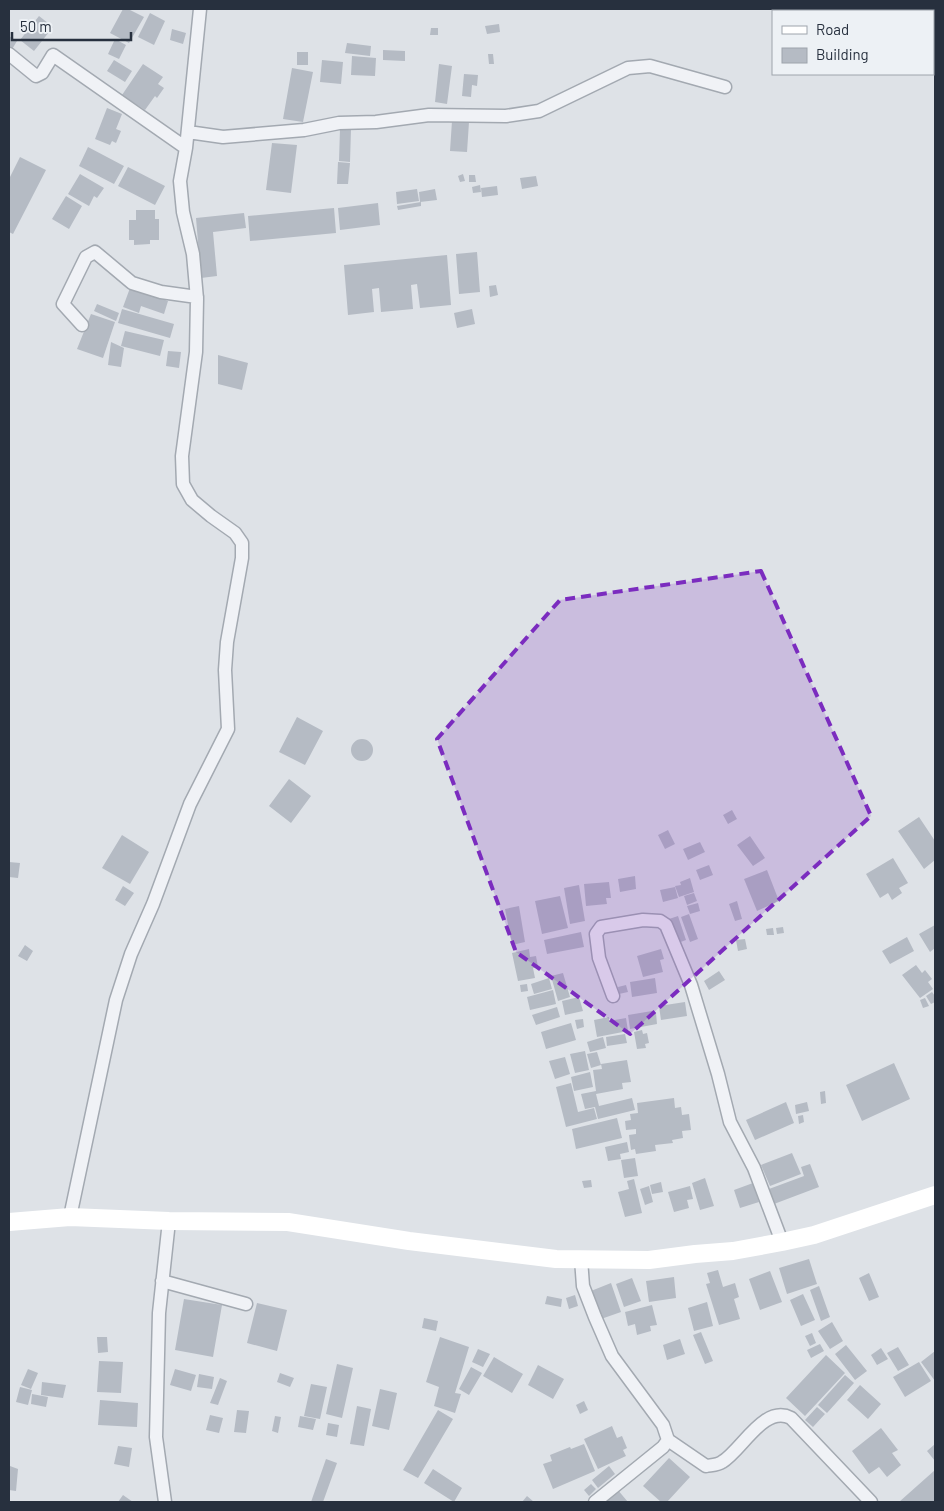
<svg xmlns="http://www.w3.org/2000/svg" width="944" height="1511" font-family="Barlow,sans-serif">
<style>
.building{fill:#b5bbc4}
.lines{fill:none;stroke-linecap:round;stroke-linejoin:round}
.street-casing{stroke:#a3a9b1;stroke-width:15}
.street{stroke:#f0f2f6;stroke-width:12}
.secondary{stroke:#fff;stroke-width:18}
.marked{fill:#7b2cbf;fill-opacity:0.2;stroke:#7b2cbf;stroke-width:4;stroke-dasharray:10 6;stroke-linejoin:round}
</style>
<rect width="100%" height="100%" fill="#dee2e7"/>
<path class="building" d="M123 9H128L144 17 129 43 110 33Z
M150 13 165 21 154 45 138 37Z
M39 16 53 27 34 51 20 40Z
M499 24 500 32 487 34 485 26Z
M431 28H438V35H430Z
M172 29 186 33 183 44 170 40Z
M9 36 17 41 11 51 9 49Z
M115 39 126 45 119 59 108 54Z
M347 43 371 46 370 56 345 53Z
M383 50 405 51V61L383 60Z
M297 52H308V65H297Z
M488 54H493L494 64H489Z
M352 56 376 58 375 76 351 75Z
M114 60 132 71 125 82 107 71Z
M322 60 343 62 341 84 320 82Z
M143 64 163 77 158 84 164 88 157 98 155 96 145 110 122 95Z
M439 64 452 66 447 104 435 102Z
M292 68 313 72 303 122 283 119Z
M464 74 478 75 477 86 472 85 471 97 462 96Z
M107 108 122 114 116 129 121 131 116 143 112 141 110 145 95 139Z
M452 121 469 122 467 152 450 151Z
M340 129H351L350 162 339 161Z
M272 143 297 145 291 193 266 190Z
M88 147 124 166 114 184 79 166Z
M20 157 46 170 13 234 9 232V179Z
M338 162 350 163 348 184H337Z
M128 167 165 186 155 205 118 186Z
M80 174 104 188 97 198 94 196 89 206 68 194Z
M463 174 465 181 460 182 458 176Z
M469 175H475L476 182H469Z
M536 176 538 186 522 189 520 178Z
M480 185 481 192 473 193 472 187Z
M497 186 498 195 482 197 481 188Z
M417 189 419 201 397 204 396 192Z
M435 189 437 200 420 202 419 192Z
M66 196 82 206 69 229 52 219Z
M421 202V206L398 210 397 206Z
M378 203 380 225 340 230 338 208Z
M334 208 336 233 250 241 248 216Z
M136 210H155V219H159V240H150V244L134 245V240H129V220H136Z
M244 213 246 228 213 232 217 276 201 278 196 218Z
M477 252 480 292 459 294 456 254Z
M447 255 451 305 420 308 417 284 411 285 413 309 381 312 379 288 372 289 374 312 348 315 344 265Z
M496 285 498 295 490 297 489 286Z
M130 288 168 301 164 314 141 306 139 313 123 307Z
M97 304 119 313 116 321 94 311Z
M122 309 174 324 170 338 118 323Z
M472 309 475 324 457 328 454 313Z
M91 314 115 322 103 358 77 349Z
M125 331 164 340 160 356 121 346Z
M111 342 124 348 121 367 108 365Z
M168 351 181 352 179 368 166 366Z
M218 355 248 363 242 390 218 384Z
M297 717 323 731 305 765 279 752Z
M351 750a11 11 0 1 1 22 0a11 11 0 1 1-22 0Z
M289 779 311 796 291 823 269 806Z
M732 810 737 819 728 824 723 815Z
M919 817 935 841V860L924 869 898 831Z
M668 830 675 844 665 849 658 835Z
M122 835 149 852 130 884 102 868Z
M750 836 765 858 753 866 737 845Z
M700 842 705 852 688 860 683 849Z
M893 858 908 883 899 888 902 893 892 900 888 893 880 898 866 874Z
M9 862 20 863 18 878 9 877Z
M709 865 713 875 700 880 696 870Z
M767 870 779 901 757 911 744 879Z
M635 876 636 889 620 892 618 879Z
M690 878 694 892 679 897 675 886 681 885 680 882Z
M609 882 611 898H606L607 904 586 906 584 884Z
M579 885 585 921 570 924 564 888Z
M123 886 134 893 125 906 115 900Z
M675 887 678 898 663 902 660 890Z
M694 893 697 901 687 905 684 896Z
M560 896 568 928 542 934 535 901Z
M737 901 742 919 735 921 729 904Z
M698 903 700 911 690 914 687 906Z
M519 906 525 942 512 945 505 909Z
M689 914 698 939 690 942 681 917Z
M678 916 686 940 678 943 669 919Z
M935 925V948L930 952 919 934Z
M783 927 784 933 777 934 776 928Z
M773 928 774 935H767L766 929Z
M581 932 584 947 547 954 544 940Z
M907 937 914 951 890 964 882 951Z
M745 939 747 949 738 951 736 940Z
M25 945 33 951 27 961 18 956Z
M529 949 530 957 536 956 538 967 533 968 535 978 518 981 512 953Z
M661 949 664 959 660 960 663 972 643 977 637 956Z
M916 965 922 973 925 970 932 979 928 982 933 989 920 998 902 975Z
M719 971 725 980 709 990 704 981Z
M563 973 570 997 558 1001 551 976Z
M549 978 552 989 534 994 531 984Z
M655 978 657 993 632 997 630 982Z
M527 984 528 991 521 992 520 985Z
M626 985 628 992 619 994 618 987Z
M553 990 556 1004 530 1010 527 997Z
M932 992 935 996V1002L931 1004 926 996Z
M579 997 583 1011 565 1015 562 1001Z
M925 998 929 1006 923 1008 920 1000Z
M685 1002 687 1016 661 1020 659 1006Z
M557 1007 560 1017 536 1025 532 1015Z
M652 1011V1014L656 1013 657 1024 630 1029 628 1015Z
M609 1017V1021L626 1018 628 1031 597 1037 594 1020Z
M583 1019 584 1027 577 1029 575 1020Z
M571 1023 576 1040 546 1049 541 1032Z
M642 1030 643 1034 647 1033 649 1043 645 1044 646 1048 637 1049 634 1032Z
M625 1034 627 1043 607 1046 606 1037Z
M603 1037 606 1048 590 1052 587 1042Z
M585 1051 589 1070 575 1073 570 1054Z
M597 1052 601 1065 591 1068 587 1054Z
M565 1057 570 1074 555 1079 549 1061Z
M627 1060 631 1082 622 1083 623 1089 596 1094 599 1106 632 1098 635 1110 598 1119 595 1107 585 1109 581 1094 596 1091 593 1070 602 1069 601 1064Z
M894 1063 910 1099 862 1121 846 1085Z
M590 1072 593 1087 574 1091 571 1077Z
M571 1083 578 1112 594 1108 597 1119 566 1127 556 1087Z
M825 1091 826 1103 821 1104 820 1092Z
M674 1098 675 1108 681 1107 682 1115 689 1114 691 1130 682 1131 683 1138 672 1140 673 1143 655 1145 656 1151 636 1154 635 1149 631 1150 629 1135 636 1134V1129L626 1130 625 1121 631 1120 630 1114 638 1113 637 1103Z
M786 1102 794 1123 755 1140 746 1120Z
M807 1102 809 1111 796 1114 795 1105Z
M803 1115 804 1122 799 1124 798 1116Z
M617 1118 622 1138 576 1149 572 1129Z
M627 1142 629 1152 620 1154 621 1159 608 1161 605 1147Z
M792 1153 801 1174 770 1186 761 1165Z
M635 1158 638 1176 624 1178 621 1160Z
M810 1164 819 1187 774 1204 769 1189 804 1176 801 1167Z
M705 1178 714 1206 700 1210 692 1183Z
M634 1179 642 1213 625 1217 618 1192 629 1189 627 1181Z
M591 1180 592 1187 584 1188 582 1181Z
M661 1182 663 1192 652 1194 650 1185Z
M753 1183 759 1202 740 1208 734 1190Z
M649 1186 653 1202 645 1205 640 1189Z
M690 1186 693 1199 687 1200 689 1208 674 1212 668 1192Z
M809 1259 817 1284 787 1294 779 1268Z
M718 1270 723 1287 735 1283 739 1297 734 1299 740 1319 719 1325 706 1284 710 1283 707 1273Z
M770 1271 782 1302 760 1310 749 1279Z
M869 1273 879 1297 869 1301 859 1278Z
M674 1277 676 1298 649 1302 646 1281Z
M632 1278 641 1301 624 1307 616 1284Z
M611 1283 621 1312 601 1319 591 1291Z
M819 1286 830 1317 821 1321 810 1290Z
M803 1294 815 1320 801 1326 790 1300Z
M575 1295 578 1306 569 1309 566 1298Z
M547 1296 562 1299 561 1307 545 1304Z
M184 1299 222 1305 213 1357 175 1350Z
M707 1302 713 1326 694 1331 688 1308Z
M257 1303 287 1310 277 1351 247 1343Z
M652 1305 657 1325 650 1326 651 1331 637 1335 635 1324 628 1326 625 1312Z
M424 1318 438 1321 436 1331 422 1328Z
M832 1322 843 1341 830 1349 818 1331Z
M701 1332 713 1361 705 1364 693 1335Z
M812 1333 816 1343 810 1346 805 1336Z
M97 1337H107L108 1352 98 1353Z
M440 1337 469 1347 455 1393 461 1394 455 1413 434 1406 439 1387 426 1382Z
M680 1339 685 1354 667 1360 663 1345Z
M820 1344 824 1351 811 1358 807 1350Z
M846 1345 867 1371 855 1380 835 1354Z
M898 1347 909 1365 898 1371 887 1353Z
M881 1348 888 1359 877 1365 871 1355Z
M478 1349 490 1354 483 1367 472 1362Z
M935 1351V1381L921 1362Z
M826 1355 845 1373 805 1416 786 1398Z
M494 1357 523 1374 512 1393 483 1376Z
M99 1361 123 1362 121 1393 97 1392Z
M919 1362 931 1381 905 1397 893 1377Z
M337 1364 353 1368 342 1418 326 1414Z
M538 1365 564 1379 553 1399 528 1385Z
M471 1367 482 1373 469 1395 459 1389Z
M28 1369 38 1373 31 1389 21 1385Z
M175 1369 196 1375 191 1391 170 1385Z
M280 1373 294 1378 290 1387 277 1382Z
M199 1374 214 1377 212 1389 197 1387Z
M845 1375 854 1383 827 1413 818 1405Z
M220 1378 227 1381 218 1405 210 1403Z
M42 1382 66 1385 63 1398 41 1395Z
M311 1384 327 1387 320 1419 304 1416Z
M860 1385 881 1404 868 1419 847 1400Z
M20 1387 32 1390 28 1405 16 1402Z
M380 1389 397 1393 389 1430 372 1426Z
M32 1394 48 1397 46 1407 31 1404Z
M100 1400 138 1403 137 1427 98 1425Z
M584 1401 588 1410 580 1414 576 1405Z
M357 1406 371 1409 364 1446 350 1444Z
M817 1407 825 1414 813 1427 805 1420Z
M237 1410 249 1411 246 1433 234 1432Z
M438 1410 453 1419 418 1478 403 1470Z
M210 1415 223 1418 219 1433 206 1430Z
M275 1416 281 1417 278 1433 272 1431Z
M300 1416 316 1419 313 1430 298 1427Z
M328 1423 339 1425 337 1437 326 1435Z
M612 1426 617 1438 622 1436 627 1448 623 1450 626 1456 598 1469 584 1439Z
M881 1428 898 1450 892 1453 901 1465 887 1477 879 1467 869 1474 852 1451Z
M584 1444 595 1471 553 1489 543 1464 552 1461 550 1455 570 1447 571 1449Z
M935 1444V1461L927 1451Z
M118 1446 132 1448 129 1467 114 1464Z
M669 1458 690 1477 667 1502H661L643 1486Z
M326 1459 337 1463 323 1502H311Z
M10 1466 18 1469 16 1491 9 1490Z
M609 1466 615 1474 598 1488 592 1480Z
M433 1469 462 1488 454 1502 424 1483Z
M935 1470V1500L933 1502H899Z
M591 1484 596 1489 589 1496 584 1490Z
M617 1489 628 1502H601Z
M123 1495 133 1502H118Z
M527 1496 534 1502H522Z"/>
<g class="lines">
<g class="street-casing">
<path id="street" d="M9 54 36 76 42 73 53 55 186 148
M188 132 223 137 304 130 339 123 376 122 429 115 506 116 539 111 628 68 650 66 725 87
M82 325 63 304 86 257 95 252 132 283 161 292 197 297
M613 996 599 958 596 934 601 927 643 920 660 921 666 925 691 985 718 1074 730 1122 754 1168 782 1242
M70 1217 116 1000 131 954 153 904 190 804 228 729 225 670 227 642 242 558V543L235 533 211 516 192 500 183 484 182 456 196 352 197 299 193 254 183 212 180 181 186 148 200 9
M581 1259 583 1286 595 1317 612 1356 663 1425 668 1440 663 1447 595 1502
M162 1281 246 1304
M668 1440 706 1466C711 1465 718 1465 722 1462 742 1450 764 1404 791 1418L871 1502
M165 1502 156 1437 159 1313 169 1221"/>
</g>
<use href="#street" class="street"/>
<path class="secondary" d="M9 1222 70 1217 169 1221 288 1222 409 1241 556 1259 649 1260 695 1254 733 1251 782 1242 814 1235 935 1195"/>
</g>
<path class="marked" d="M761 571 871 816 630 1034 516 952 437 739 560 600Z"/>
<rect width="944" height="1511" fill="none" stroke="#27303e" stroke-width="20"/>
<rect x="772" y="10" width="162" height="65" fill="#edf1f5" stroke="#9ea4ac"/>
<rect x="782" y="26" width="25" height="8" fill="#ffffff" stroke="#9ea4ac"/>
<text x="816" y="35" font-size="15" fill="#27303e">Road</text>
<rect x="782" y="48" width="25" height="15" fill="#b5bbc4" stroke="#9ea4ac"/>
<text x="816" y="60" font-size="15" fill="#27303e">Building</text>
<path d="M12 32v8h119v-8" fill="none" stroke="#27303e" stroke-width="2.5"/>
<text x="20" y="32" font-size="15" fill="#27303e" stroke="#edf1f5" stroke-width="4" paint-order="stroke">50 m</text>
</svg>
